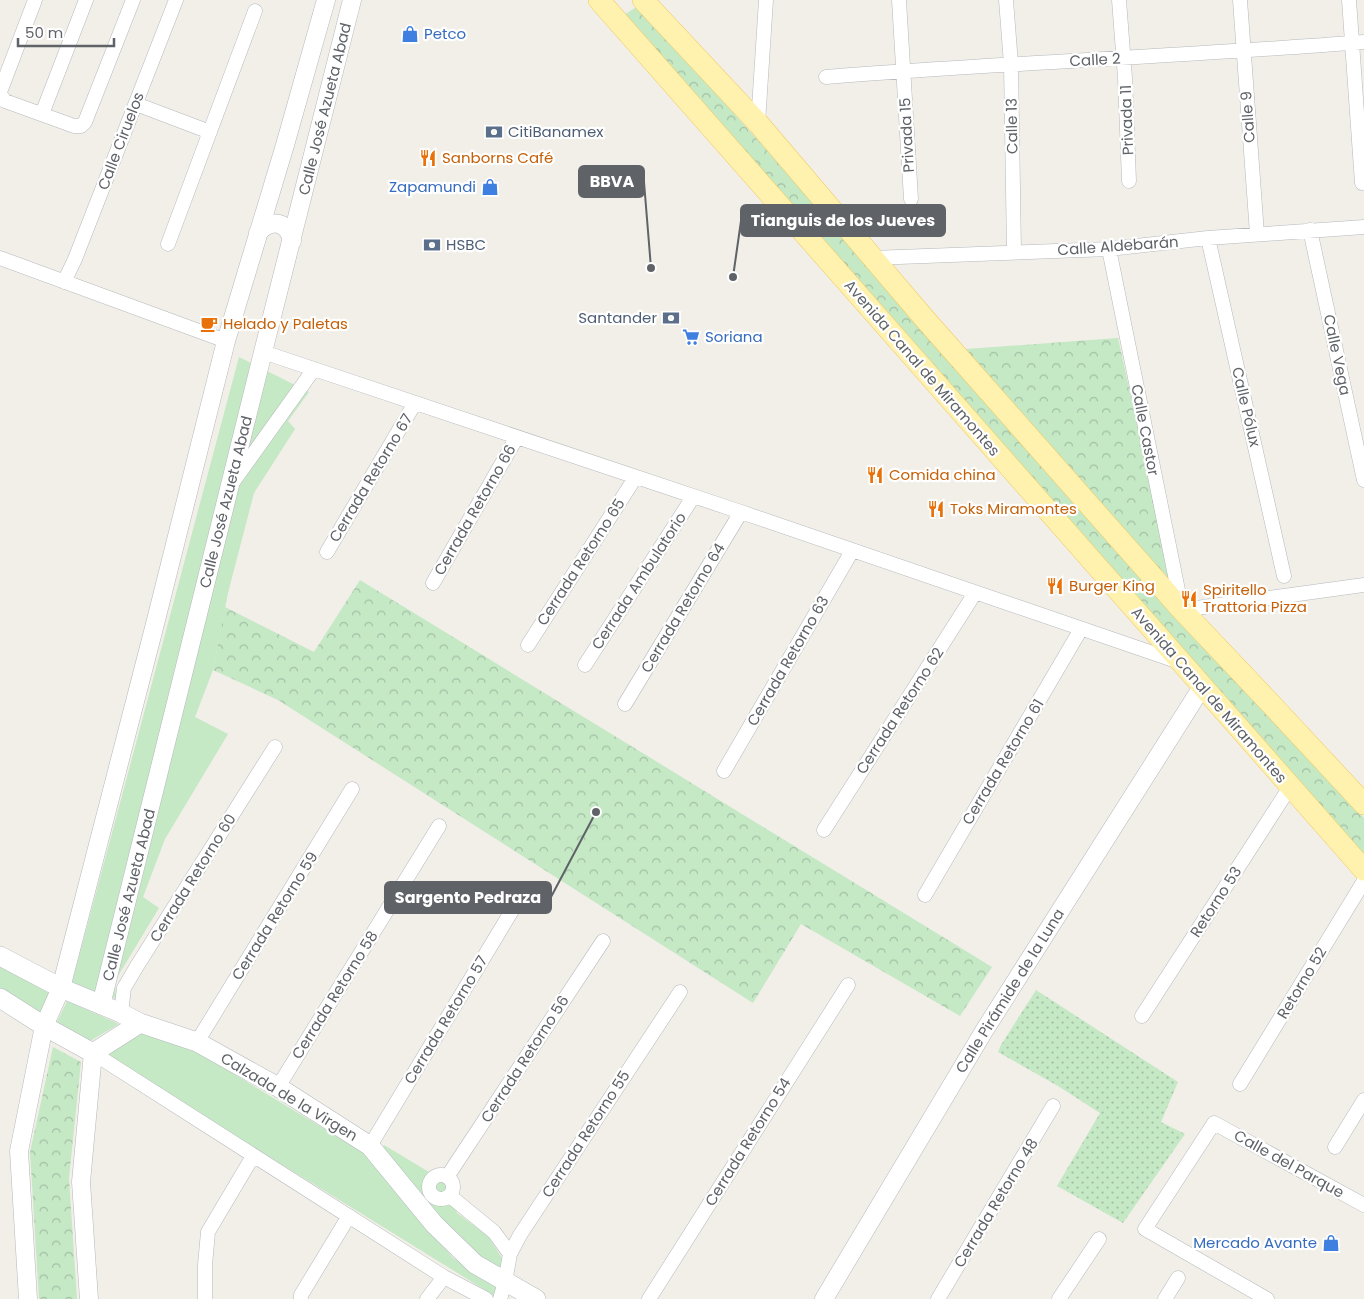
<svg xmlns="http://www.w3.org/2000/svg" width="1364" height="1299" font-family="Poppins,sans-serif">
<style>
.grass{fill:#c5e8c5}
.park{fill:url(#park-crowns)}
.garden{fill:url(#garden-dots)}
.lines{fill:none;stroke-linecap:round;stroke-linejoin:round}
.minor-casing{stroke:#b5b8bc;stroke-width:15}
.tertiary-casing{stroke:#b5b8bc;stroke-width:19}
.secondary-casing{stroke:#b6babf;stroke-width:20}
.primary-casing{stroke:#f2c960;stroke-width:22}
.minor{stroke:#fff;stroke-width:14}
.tertiary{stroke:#fff;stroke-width:18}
.secondary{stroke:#fff;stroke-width:19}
.primary{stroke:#fff2af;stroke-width:21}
.labels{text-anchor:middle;stroke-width:4.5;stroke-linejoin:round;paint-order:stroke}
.shop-label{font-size:15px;fill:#366cbe;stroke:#fff;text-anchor:start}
.street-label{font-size:15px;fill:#5f6368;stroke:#fff}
.service-label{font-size:15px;fill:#4e5e75;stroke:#fff;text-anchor:start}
.food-label{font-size:15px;fill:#c56008;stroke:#fff;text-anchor:start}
.leader{fill:none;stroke:#5f6368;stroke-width:2}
.callout-dot{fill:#5f6368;stroke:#fff;stroke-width:2}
.callout{fill:#5f6368;stroke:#5f6368;stroke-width:2}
.callout-label{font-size:16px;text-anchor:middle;font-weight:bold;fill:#fff}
</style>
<defs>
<pattern id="park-crowns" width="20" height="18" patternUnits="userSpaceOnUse" patternTransform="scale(1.25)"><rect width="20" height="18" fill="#c5e8c5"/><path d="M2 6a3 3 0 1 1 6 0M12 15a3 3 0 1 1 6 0" fill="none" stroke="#a3c0a4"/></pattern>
<pattern id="garden-dots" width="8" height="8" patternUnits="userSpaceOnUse" patternTransform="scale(1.25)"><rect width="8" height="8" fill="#c5e8c5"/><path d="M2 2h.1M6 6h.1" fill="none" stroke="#a3c0a4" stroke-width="1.8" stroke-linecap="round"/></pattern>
</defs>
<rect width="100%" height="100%" fill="#f1efe8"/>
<path class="grass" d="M239 357 309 392 288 421 295 429 254 493 228 593 213 670 195 717 228 734 165 839 143 897 159 908 115 981 116 999 72 983Z
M0 966 50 992 41 1014 0 989Z
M67 1001 119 1024 90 1041 56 1024Z
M141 1032 201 1054 364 1153 453 1258 503 1289 498 1298 106 1056Z
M384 1145 444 1181 457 1213 487 1235 506 1264 503 1274 450 1232 382 1149Z"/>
<path class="park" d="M638 6 1364 818V860L624 15Z
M1118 338 1173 588 966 349Z
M360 580 992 967 960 1016 801 924 753 1003 278 700 213 670 225 607 314 652Z
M53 1047 81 1062 69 1178 77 1299H39L30 1152Z"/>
<path class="garden" d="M1036 990 1178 1082 1161 1122 1185 1134 1123 1223 1057 1186 1100 1113 1058 1086 998 1052 1001 1045Z"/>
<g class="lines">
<g class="minor-casing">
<path id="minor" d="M899 0 911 199
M1006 0 1011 64 1014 252
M1119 0 1125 78 1129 181
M1240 0 1257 234
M1349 0 1362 183
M826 77C1005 63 1185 56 1364 42
M0 92 35 0
M0 94 5 101 74 126H81L85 122 133 0
M136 104 210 132
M42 114 86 0
M758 123 766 0
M1310 230 1364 480
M1208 238 1284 576
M168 244 255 11
M1109 249 1182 610 1364 585
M0 258 226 341
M872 258 1109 249 1208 238 1364 227
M64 282 75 259 176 0
M263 352 741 512 1179 662
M233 482 314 369
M327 552 415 403
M433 583 517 437
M528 645 635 478
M585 665 693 497
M625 704 741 512
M724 771 852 551
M824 830 975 593
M925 895 1081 629
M121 1013 124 988 137 966 275 747
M1142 1016 1290 787
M197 1042 352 789
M93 1053 444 1277 486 1299
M1240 1084 1364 881
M278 1087 439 826
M370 1146 522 894
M1335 1147 1364 1100
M429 1187a12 12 0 1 1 24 0a12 12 0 1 1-24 0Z
M447 1177 603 941
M450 1196 494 1232 510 1254
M205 1299V1265L208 1232 253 1156
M301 1299V1295L349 1216
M427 1299 444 1277
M500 1299 505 1282 510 1254 520 1235 680 992
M649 1299 848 985
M938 1299 1053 1106
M1059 1299 1099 1239
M1165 1299 1178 1278
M1267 1299 1145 1229 1214 1123 1364 1205"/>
</g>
<g class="tertiary-casing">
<path id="tertiary" d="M258 233C271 218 288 221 292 241
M101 1005 263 352 352 0
M28 1299 19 1151 44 1026 61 988 155 624 226 341 285 145 326 0
M89 1299 81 1182 93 1053
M824 1299 984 1031 1202 687"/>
</g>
<g class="secondary-casing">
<path id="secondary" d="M0 956 61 988 121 1013 140 1023 197 1042 278 1087 370 1146 434 1224 475 1264 536 1299
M0 998 44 1026 93 1053 140 1023"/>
</g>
<g class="primary-casing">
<path id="primary" d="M599 0 1364 870
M643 0 758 123 924 318 1182 610 1270 703 1364 804"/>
</g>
<use href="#minor" class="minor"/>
<use href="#tertiary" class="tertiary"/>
<use href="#secondary" class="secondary"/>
<use href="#primary" class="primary"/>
</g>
<defs>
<g id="shop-bare" transform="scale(1.35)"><path d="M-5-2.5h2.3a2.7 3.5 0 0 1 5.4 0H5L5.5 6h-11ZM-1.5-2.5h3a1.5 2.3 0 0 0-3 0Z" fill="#3f7fe0" stroke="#fff" stroke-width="2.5" paint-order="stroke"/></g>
<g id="bank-bare" transform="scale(1.35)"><path d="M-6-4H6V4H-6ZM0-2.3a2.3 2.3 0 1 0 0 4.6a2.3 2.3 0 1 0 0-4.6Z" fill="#5c6f8a" stroke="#fff" stroke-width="2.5" paint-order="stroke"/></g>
<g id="restaurant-bare" transform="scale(1.35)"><path d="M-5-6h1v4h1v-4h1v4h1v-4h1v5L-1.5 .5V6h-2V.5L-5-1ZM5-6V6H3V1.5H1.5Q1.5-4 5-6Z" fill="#e8710a" stroke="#fff" stroke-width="2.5" paint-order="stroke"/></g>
<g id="cafe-bare" transform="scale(1.35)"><path d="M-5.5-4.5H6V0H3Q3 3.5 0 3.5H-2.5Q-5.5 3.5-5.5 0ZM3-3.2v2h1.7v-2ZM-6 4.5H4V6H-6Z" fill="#e8710a" stroke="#fff" stroke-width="2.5" paint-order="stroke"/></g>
<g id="supermarket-bare" transform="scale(1.35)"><path d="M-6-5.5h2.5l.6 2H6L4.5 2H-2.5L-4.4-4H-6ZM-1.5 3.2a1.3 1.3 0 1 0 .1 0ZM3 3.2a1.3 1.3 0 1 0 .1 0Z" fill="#3f7fe0" stroke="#fff" stroke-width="2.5" paint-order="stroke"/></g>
</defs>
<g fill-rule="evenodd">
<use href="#shop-bare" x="410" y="34"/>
<use href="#bank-bare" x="494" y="132"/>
<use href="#restaurant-bare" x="428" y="158"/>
<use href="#shop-bare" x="490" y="187"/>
<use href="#bank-bare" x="432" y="245"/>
<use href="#bank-bare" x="671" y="318"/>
<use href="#cafe-bare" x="209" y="324"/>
<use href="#supermarket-bare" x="691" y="337"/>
<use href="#restaurant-bare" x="875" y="475"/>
<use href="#restaurant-bare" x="936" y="509"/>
<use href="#restaurant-bare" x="1055" y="586"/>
<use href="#restaurant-bare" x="1189" y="599"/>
<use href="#shop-bare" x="1331" y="1243"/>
</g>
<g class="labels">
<g class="shop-label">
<text x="424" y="39">Petco</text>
<text x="476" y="192" text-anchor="end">Zapamundi</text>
<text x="705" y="342">Soriana</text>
<text x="1317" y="1248" text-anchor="end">Mercado Avante</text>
</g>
<g class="street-label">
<text transform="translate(1095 60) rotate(-3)" y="5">Calle 2</text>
<text transform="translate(325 109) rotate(-76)" y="5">Calle José Azueta Abad</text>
<text transform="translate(1248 117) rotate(-94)" y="5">Calle 9</text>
<text transform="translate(1127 120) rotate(-92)" y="5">Privada 11</text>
<text transform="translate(1012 126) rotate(-91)" y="5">Calle 13</text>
<text transform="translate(907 135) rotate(-93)" y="5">Privada 15</text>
<text transform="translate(121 141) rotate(-69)" y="5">Calle Ciruelos</text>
<text transform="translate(1118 246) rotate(-4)" y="5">Calle Aldebarán</text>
<text transform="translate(1337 355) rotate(78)" y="5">Calle Vega</text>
<text transform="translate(922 368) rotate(49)" y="5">Avenida Canal de Miramontes</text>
<text transform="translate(1246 407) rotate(77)" y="5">Calle Pólux</text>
<text transform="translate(1145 430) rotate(79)" y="5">Calle Castor</text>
<text transform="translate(371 478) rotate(-59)" y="5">Cerrada Retorno 67</text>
<text transform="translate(226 502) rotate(-76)" y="5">Calle José Azueta Abad</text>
<text transform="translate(475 510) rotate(-60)" y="5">Cerrada Retorno 66</text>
<text transform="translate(581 562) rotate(-57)" y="5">Cerrada Retorno 65</text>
<text transform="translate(639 581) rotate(-57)" y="5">Cerrada Ambulatorio</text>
<text transform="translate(683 608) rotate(-59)" y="5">Cerrada Retorno 64</text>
<text transform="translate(788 661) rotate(-60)" y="5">Cerrada Retorno 63</text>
<text transform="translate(1209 695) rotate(49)" y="5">Avenida Canal de Miramontes</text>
<text transform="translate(900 711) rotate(-57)" y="5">Cerrada Retorno 62</text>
<text transform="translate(1003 762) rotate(-59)" y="5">Cerrada Retorno 61</text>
<text transform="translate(193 878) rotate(-58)" y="5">Cerrada Retorno 60</text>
<text transform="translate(129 895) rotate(-76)" y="5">Calle José Azueta Abad</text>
<text transform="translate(1216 902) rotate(-57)" y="5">Retorno 53</text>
<text transform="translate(275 916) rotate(-58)" y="5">Cerrada Retorno 59</text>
<text transform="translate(1302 983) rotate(-59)" y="5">Retorno 52</text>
<text transform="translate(1010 991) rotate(-58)" y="5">Calle Pirámide de la Luna</text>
<text transform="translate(335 995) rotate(-58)" y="5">Cerrada Retorno 58</text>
<text transform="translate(446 1020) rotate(-59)" y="5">Cerrada Retorno 57</text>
<text transform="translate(525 1059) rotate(-57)" y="5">Cerrada Retorno 56</text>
<text transform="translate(289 1097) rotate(31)" y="5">Calzada de la Virgen</text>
<text transform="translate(586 1134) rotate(-57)" y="5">Cerrada Retorno 55</text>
<text transform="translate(748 1142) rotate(-58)" y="5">Cerrada Retorno 54</text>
<text transform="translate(1289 1164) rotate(29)" y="5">Calle del Parque</text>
<text transform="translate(996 1203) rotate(-59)" y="5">Cerrada Retorno 48</text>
</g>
<g class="service-label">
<text x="508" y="137">CitiBanamex</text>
<text x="446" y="250">HSBC</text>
<text x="657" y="323" text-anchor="end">Santander</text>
</g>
<g class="food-label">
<text x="442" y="163">Sanborns Café</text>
<text x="223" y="329">Helado y Paletas</text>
<text x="889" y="480">Comida china</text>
<text x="950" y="514">Toks Miramontes</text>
<text x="1069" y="591">Burger King</text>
<text x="1203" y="595">Spiritello<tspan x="1203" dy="17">Trattoria Pizza</tspan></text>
</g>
</g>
<path class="leader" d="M651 268L644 182M733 277L741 221M596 812L551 897"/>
<g class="callout-dot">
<circle cx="651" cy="268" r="5"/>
<circle cx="733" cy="277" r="5"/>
<circle cx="596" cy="812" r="5"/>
</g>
<g class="callout">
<rect x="579" y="166" width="65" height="31" rx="5"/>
<rect x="741" y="205" width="204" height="31" rx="5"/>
<rect x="385" y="882" width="166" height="31" rx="5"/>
</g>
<g class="callout-label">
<text x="612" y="187">BBVA</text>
<text x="843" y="226">Tianguis de los Jueves</text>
<text x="468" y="903">Sargento Pedraza</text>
</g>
<path d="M18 38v8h96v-8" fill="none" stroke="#5f6368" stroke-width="2.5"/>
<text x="25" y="38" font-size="15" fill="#5f6368" stroke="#ffffff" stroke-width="4" paint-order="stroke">50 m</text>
</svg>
